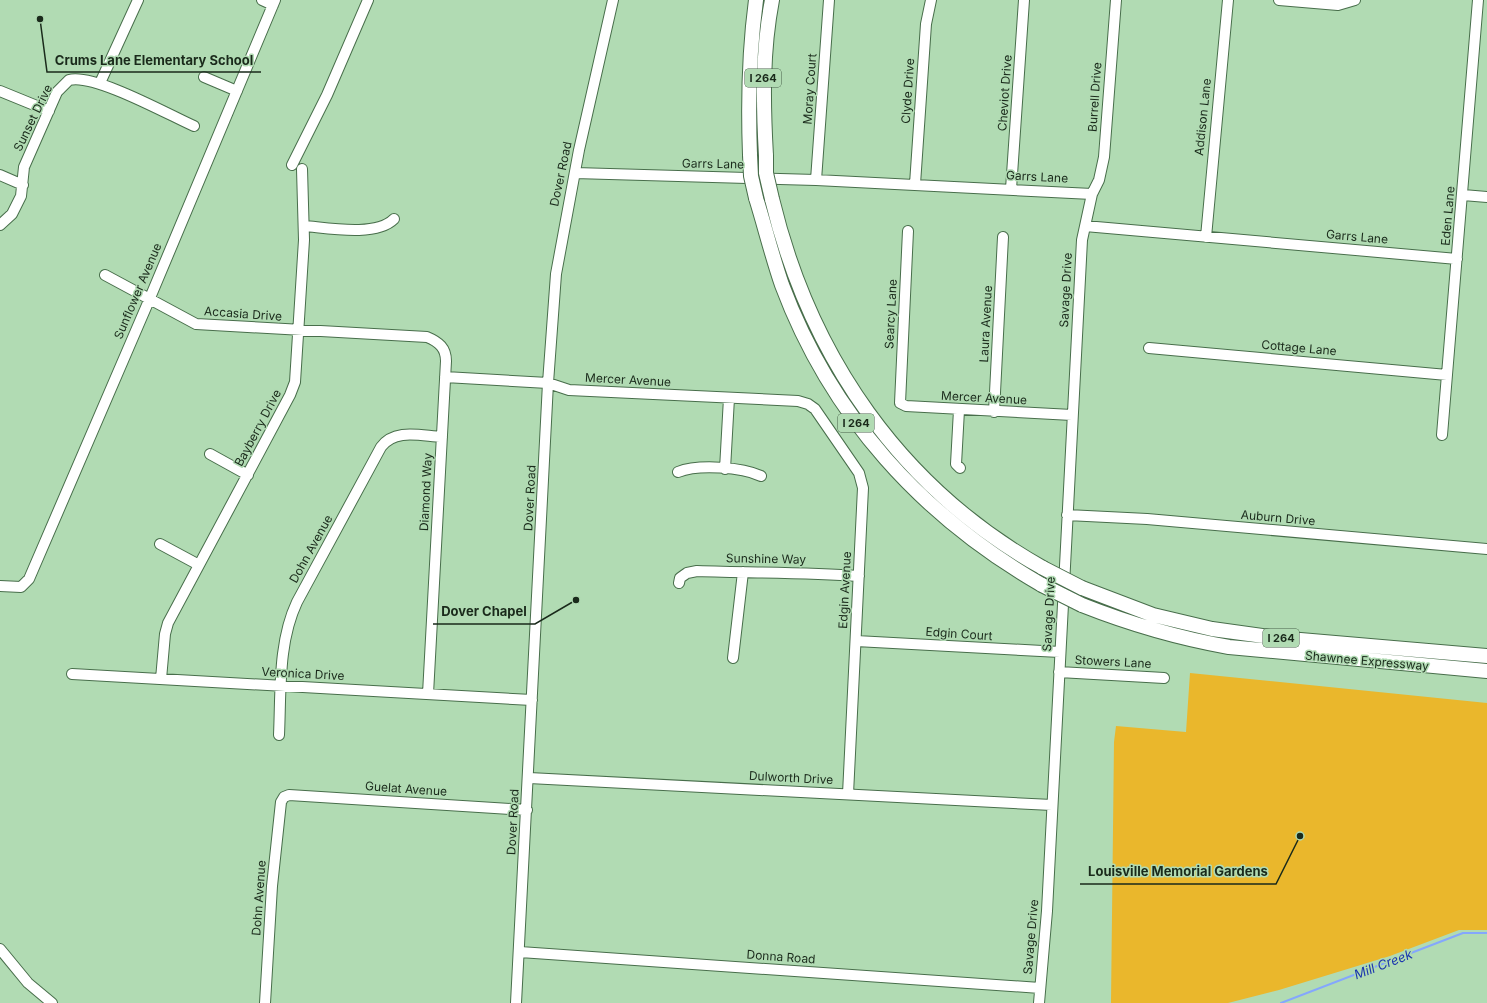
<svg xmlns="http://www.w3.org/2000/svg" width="1487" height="1003" font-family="Inter,sans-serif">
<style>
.green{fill:#eab72c}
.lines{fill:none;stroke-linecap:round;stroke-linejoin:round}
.stream{stroke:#84a7fd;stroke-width:2}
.minor-casing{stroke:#486e4b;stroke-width:12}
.highway-casing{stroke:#486e4b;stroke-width:16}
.minor{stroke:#fff;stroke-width:10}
.highway{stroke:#fff;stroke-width:14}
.highway-bridge-casing{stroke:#486e4b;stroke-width:16;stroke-linecap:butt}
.highway-bridge{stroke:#fff;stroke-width:14}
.labels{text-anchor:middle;stroke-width:3;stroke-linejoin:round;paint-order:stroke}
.shield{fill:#b1dbb3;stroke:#475f49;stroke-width:1}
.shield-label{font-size:11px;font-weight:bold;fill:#1a2a1b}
.street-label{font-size:12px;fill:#1a2a1b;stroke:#b1dbb3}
.water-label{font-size:13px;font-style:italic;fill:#1a35ae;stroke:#b1dbb3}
.leader{fill:none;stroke:#1a2a1b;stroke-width:1.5}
.callout-dot{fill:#1a2a1b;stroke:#b1dbb3;stroke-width:1.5}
.callout-label{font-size:13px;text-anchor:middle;font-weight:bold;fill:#1a2a1b;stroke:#b1dbb3;stroke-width:3;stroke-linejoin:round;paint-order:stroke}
</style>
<rect width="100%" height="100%" fill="#b1dbb3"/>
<path class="green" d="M1190 673 1487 703V930H1459L1390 956 1279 990 1228 1003H1111L1114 742 1116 726 1186 732Z"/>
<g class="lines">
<path class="stream" d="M1281 1003 1463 933H1487"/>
<g class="minor-casing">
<path id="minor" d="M262 0 273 5
M1279 0 1338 5 1355 0
M204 77 237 91
M100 83 138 0
M0 91 49 111
M292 165 327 95 368 0
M575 173 816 180 1092 194
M0 175 23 185
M816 180 829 0
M915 184 926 24 931 0
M1011 189 1024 0
M1463 195 1487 197
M0 225 12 214 21 196 24 167 57 92 69 80C94 73 169 115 194 126
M305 226C328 228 376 237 394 219
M1085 226 1457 259
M908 231 900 403 906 406 1072 415
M1206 237 1228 0
M105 275 196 324 427 337C439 342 446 348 446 361L428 694
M1149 348 1447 375
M445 377 548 383 569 390 798 401 808 404 815 409 859 473 863 488 848 794
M959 410 956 464 960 468
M994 412 1003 237
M1442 435 1478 0
M210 454 248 475
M725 469 729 398
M678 472C698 464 742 467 761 476
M1067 515 1147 519 1487 549
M160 544 199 565
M679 583 680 578 687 573 697 571C751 573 805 572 859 576
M0 586 21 587 29 579 147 305 275 0
M856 641 1060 652
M733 658 743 572
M1059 672 1164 678
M72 674 532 700
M161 679 165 634 168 623 290 395 295 382 304 240 302 169
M279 735C281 691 278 642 297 602L381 447C395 428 421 436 442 437
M529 778 1052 805
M0 949 28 983 52 1003
M520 952 1040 988
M265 1003 272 886 281 802 284 797 289 795 527 810
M516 1003 548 383 556 274 579 150 613 0
M1039 1003 1047 911 1082 240 1092 194 1099 180 1104 157 1116 0"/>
</g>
<g class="highway-casing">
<path id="highway" d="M750 155C748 102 749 52 756 0
M766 156C763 103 762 52 772 0
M756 198C765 227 772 256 782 285 831 416 922 516 1042 585
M772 199C810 357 900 488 1043 568
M1082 588 1153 615 1212 629 1277 638 1487 656
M1082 605C1130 624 1178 638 1229 647L1487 671"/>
</g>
<use href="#minor" class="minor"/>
<use href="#highway" class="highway"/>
<g class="highway-bridge-casing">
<path id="highway-bridge" d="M750 155 751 176 756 198
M766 156V173L772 199
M1043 568 1082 588
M1042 585 1082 605"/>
</g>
<use href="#highway-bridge" class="highway-bridge"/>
</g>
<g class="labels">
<g class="shield">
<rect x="745" y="69" width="36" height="18" rx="3"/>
<rect x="838" y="414" width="36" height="18" rx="3"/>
<rect x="1263" y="629" width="36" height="18" rx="3"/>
</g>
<g class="shield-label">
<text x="763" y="82">I 264</text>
<text x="856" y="427">I 264</text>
<text x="1281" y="642">I 264</text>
</g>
<g class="street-label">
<text transform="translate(810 89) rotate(-86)" y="4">Moray Court</text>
<text transform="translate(908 91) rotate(-86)" y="4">Clyde Drive</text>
<text transform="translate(1005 93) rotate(-86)" y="4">Cheviot Drive</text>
<text transform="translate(1095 97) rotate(-86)" y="4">Burrell Drive</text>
<text transform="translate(1203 117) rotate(-84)" y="4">Addison Lane</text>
<text transform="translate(33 118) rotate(-64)" y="4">Sunset Drive</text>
<text transform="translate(713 164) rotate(1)" y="4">Garrs Lane</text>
<text transform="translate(561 174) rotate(-78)" y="4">Dover Road</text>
<text transform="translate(1037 177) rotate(3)" y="4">Garrs Lane</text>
<text transform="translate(1448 216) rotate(-85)" y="4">Eden Lane</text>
<text transform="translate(1357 237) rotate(5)" y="4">Garrs Lane</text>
<text transform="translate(1066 290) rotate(-87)" y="4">Savage Drive</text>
<text transform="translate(138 291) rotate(-67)" y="4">Sunflower Avenue</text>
<text transform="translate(243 314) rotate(4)" y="4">Accasia Drive</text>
<text transform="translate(891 314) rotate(-87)" y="4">Searcy Lane</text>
<text transform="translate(986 324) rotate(-87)" y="4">Laura Avenue</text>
<text transform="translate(1299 348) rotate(5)" y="4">Cottage Lane</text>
<text transform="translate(628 380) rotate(3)" y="4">Mercer Avenue</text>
<text transform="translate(984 398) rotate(3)" y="4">Mercer Avenue</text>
<text transform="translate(258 428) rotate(-62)" y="4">Bayberry Drive</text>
<text transform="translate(426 492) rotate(-87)" y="4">Diamond Way</text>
<text transform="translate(530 498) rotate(-87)" y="4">Dover Road</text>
<text transform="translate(1278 518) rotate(5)" y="4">Auburn Drive</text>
<text transform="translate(311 549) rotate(-61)" y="4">Dohn Avenue</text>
<text transform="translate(766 559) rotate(1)" y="4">Sunshine Way</text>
<text transform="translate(845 590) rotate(-87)" y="4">Edgin Avenue</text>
<text transform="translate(1049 614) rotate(-87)" y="4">Savage Drive</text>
<text transform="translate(959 634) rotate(4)" y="4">Edgin Court</text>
<text transform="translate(1367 661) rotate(5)" y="4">Shawnee Expressway</text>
<text transform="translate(1113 662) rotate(3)" y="4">Stowers Lane</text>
<text transform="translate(303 674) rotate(3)" y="4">Veronica Drive</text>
<text transform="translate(791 778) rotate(3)" y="4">Dulworth Drive</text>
<text transform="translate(406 789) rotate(4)" y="4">Guelat Avenue</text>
<text transform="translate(513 822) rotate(-87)" y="4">Dover Road</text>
<text transform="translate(259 898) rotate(-86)" y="4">Dohn Avenue</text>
<text transform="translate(1031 937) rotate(-85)" y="4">Savage Drive</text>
<text transform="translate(781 957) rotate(4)" y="4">Donna Road</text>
</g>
<g class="water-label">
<text transform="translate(1383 964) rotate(-21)" y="5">Mill Creek</text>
</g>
</g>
<path class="leader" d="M40 19L47 72H261M576 600L535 624H433M1300 836L1276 884H1080"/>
<g class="callout-dot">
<circle cx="40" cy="19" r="4"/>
<circle cx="576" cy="600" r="4"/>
<circle cx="1300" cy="836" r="4"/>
</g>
<g class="callout-label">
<text x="154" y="65">Crums Lane Elementary School</text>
<text x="484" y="616">Dover Chapel</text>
<text x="1178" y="876">Louisville Memorial Gardens</text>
</g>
</svg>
